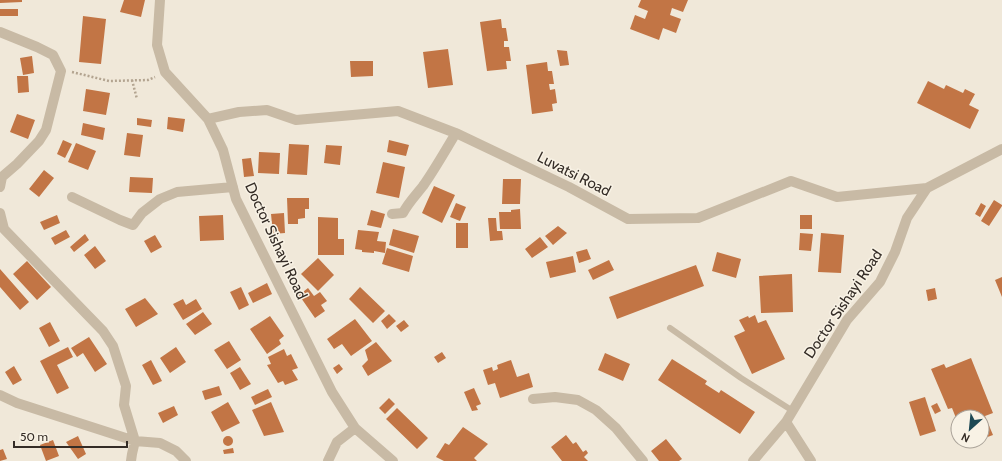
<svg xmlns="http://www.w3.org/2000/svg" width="1002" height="461" font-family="Cabin,sans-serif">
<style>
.building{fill:#c27545}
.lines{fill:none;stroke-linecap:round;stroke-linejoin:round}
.path{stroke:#b3a490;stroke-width:2.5;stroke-dasharray:2 2;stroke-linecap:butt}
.lane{stroke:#c8baa5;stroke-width:6}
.street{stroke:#c8baa5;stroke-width:10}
.labels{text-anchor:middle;stroke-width:3;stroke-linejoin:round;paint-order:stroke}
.street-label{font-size:15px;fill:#342c26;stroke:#f8f2e5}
</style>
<rect width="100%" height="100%" fill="#f0e8d9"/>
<path class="building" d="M0 0H22V2L0 3Z
M124 0H145L141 17 120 12Z
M641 0H688L683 12 672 8 670 15 681 19 676 33 663 28 659 40 630 29 635 15 645 19 648 11 638 7Z
M0 9H18V16H0Z
M83 16 106 19 101 64 79 62Z
M501 19 502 28H506L508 41H504V47H509L511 61H506L507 69 487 71 480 22Z
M448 49 453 85 428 88 423 52Z
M557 50 567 51 569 65 560 66Z
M32 56 34 73 23 75 20 58Z
M350 61H373V76L351 77Z
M547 62 548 71H552L554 84H549L550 90 555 89 557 103 552 104 553 111 532 114 526 65Z
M17 76H28L29 92 18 93Z
M928 81 944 89 946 85 963 93 965 89 975 94 969 105 979 110 970 129 917 103Z
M86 89 110 93 106 115 83 111Z
M17 114 35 120 28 139 10 132Z
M168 117 185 119 183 132 167 129Z
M137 118 152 120 151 127 137 125Z
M83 123 105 128 103 140 81 135Z
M127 133 143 135 140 157 124 155Z
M63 140 72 144 65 158 57 154Z
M389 140 409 145 406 156 387 152Z
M76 143 96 151 88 170 68 162Z
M289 144 309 145 307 175 287 174Z
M326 145 342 146 340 165 324 163Z
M259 152 280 153 279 174 258 173Z
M251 158 254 176 244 177 242 159Z
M383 162 405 167 399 198 376 193Z
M44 170 54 178 39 197 29 189Z
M130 177 153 178 152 193 129 192Z
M503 179H521L520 204H502Z
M434 186 455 195 442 223 422 213Z
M287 198H309V209H305V218L298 219V224H288Z
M994 200 1002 205V206L989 226 981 221Z
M456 203 466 207 460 221 450 217Z
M981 203 986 206 980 217 975 214Z
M520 209 521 229H500L499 212H511V210Z
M371 210 385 214 381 228 367 225Z
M284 213 285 233 273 234 271 214Z
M57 215 60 223 44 230 40 222Z
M223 215 224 240 200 241 199 216Z
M800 215H812V229H800Z
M318 217 338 218V239H344V255H318Z
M488 218H496L497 231H502L503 240 490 241Z
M456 223H468V248H456Z
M558 226 567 233 553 245 545 236Z
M393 229 419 236 414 253 389 245Z
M66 230 70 237 55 245 51 238Z
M358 230 379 232 377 241 386 242 385 253 374 251V253L362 252V250L355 249Z
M800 233 813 234 811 251 799 250Z
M821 233 844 235 841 273 818 272Z
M85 234 89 240 74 252 70 247Z
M155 235 162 247 151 253 144 241Z
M540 237 548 247 532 258 525 249Z
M95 246 106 261 95 269 84 255Z
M387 248 413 256 409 272 382 264Z
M587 249 591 259 579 263 576 252Z
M717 252 741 259 736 278 712 271Z
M573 256 576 272 550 278 546 262Z
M318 258 334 275 318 291 301 274Z
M609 260 614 270 593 280 588 270Z
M27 261 51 287 37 300 13 274Z
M696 265 704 286 617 319 609 297Z
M0 269 29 302 20 310 0 287Z
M792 274 793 312 761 313 759 276Z
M1002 277V297L995 280Z
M267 283 272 294 253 303 248 293Z
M241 287 249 305 239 310 230 292Z
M360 287 385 311 373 323 349 299Z
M308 288 314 296 320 292 327 301 321 305 325 311 315 318 299 295Z
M935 288 937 299 928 301 926 290Z
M145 298 158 314 136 327 125 309Z
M183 299 186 305 196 299 202 309 183 320 173 304Z
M203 312 212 324 195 335 186 324Z
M389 314 396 321 387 329 381 321Z
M755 315 758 323 766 320 785 359 752 374 734 336 745 331 739 320 748 316 749 318Z
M270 316 284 336 279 340 281 344 267 354 250 329Z
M355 319 372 341 351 356 342 344 334 349 327 339Z
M404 320 409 326 401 332 396 326Z
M50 322 60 341 49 347 39 328Z
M89 337 107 364 95 372 83 353 77 357 71 348Z
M229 341 241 360 227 369 214 350Z
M376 342 392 361 368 376 362 366 368 360 365 350Z
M68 347 73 357 57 365 69 388 57 394 40 361Z
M176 347 186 362 170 373 160 358Z
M284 349 287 356 291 354 298 368 292 370 298 380 285 385 283 381 278 383 267 365 271 364 268 357Z
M442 352 446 358 438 363 434 357Z
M605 353 630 364 623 381 598 370Z
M971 358 993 413 985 416 993 435 982 439V417H958V423L952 408 948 409 931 369 944 364 946 368Z
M672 359 707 381 705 384 719 393 721 390 755 412 740 434 658 380Z
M151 360 162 381 153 385 142 365Z
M511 360 517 377 529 373 533 387 500 398 495 383 488 385 483 370 492 367 493 371 498 369 497 365Z
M339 364 343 369 337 374 333 368Z
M14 366 22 380 13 385 5 372Z
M240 367 251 384 240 390 230 373Z
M219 386 222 395 205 400 202 391Z
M474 388 481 404 476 406 478 410 472 411 464 392Z
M268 389 272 397 255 405 251 397Z
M925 397 936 431 920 436 909 402Z
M389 398 395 404 385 414 379 408Z
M228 402 240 423 222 432 211 412Z
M271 402 284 432 264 436 252 410Z
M937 403 941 411 935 414 931 406Z
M174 406 178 415 163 423 158 413Z
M397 408 428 438 417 449 386 419Z
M463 427 488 444 474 458 477 461H444L436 457 445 443 449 445Z
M566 435 573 444 576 442 583 452 586 450 588 453 584 457 588 461H562L551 447Z
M223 441a5 5 0 1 1 10 0a5 5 0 1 1-10 0Z
M78 436 86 454 78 459 66 442Z
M666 439 682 459 679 461H659L651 451Z
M53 440 59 456 46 461 40 445Z
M233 448 234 453 224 454 223 450Z
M3 449 7 459 0 461V450Z"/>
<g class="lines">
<path class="path" d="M72 72 109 81 148 80 155 77
M132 80 137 99"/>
<path class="lane" d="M670 328 741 378 793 411"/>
<path class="street" d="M160 0 157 45 165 72 208 119 223 150 236 199 332 392 355 428 393 461
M0 32 37 47 53 55 61 71 46 130 39 141 17 164 2 177 0 187
M208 119 239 112 267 110 296 120 398 111 458 134 569 187 628 219 698 218 791 181 837 197 927 188
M72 197 120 220 133 225 142 213 160 199 177 192 233 187
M0 213 4 229 103 331 113 346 126 386 124 405 135 441 132 454 131 461
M392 214 403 213C408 203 416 195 423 186 435 169 445 151 456 133
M0 395 17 403 135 441 160 443 176 451 186 461
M533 399 555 397 578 400 596 410 616 428 643 461
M786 422 811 461
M328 461 337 442 355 428
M753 461 786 422 847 320 880 282 895 252 907 218 927 188 1002 149"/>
</g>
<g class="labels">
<g class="street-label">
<text transform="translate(574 174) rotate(27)" y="5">Luvatsi Road</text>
<text transform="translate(276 241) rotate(65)" y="5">Doctor Sishayi Road</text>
<text transform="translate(843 304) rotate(-56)" y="5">Doctor Sishayi Road</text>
</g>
</g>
<g transform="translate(970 429) rotate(207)"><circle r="19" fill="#f8f2e5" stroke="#aaa399"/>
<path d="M0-3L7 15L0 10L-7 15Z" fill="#1d4954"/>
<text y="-6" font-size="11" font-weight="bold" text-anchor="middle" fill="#342c26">N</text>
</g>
<path d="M14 441v6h113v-6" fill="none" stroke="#342c26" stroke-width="2"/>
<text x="20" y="441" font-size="12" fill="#342c26" stroke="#f8f2e5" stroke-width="3" paint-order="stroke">50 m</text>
</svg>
